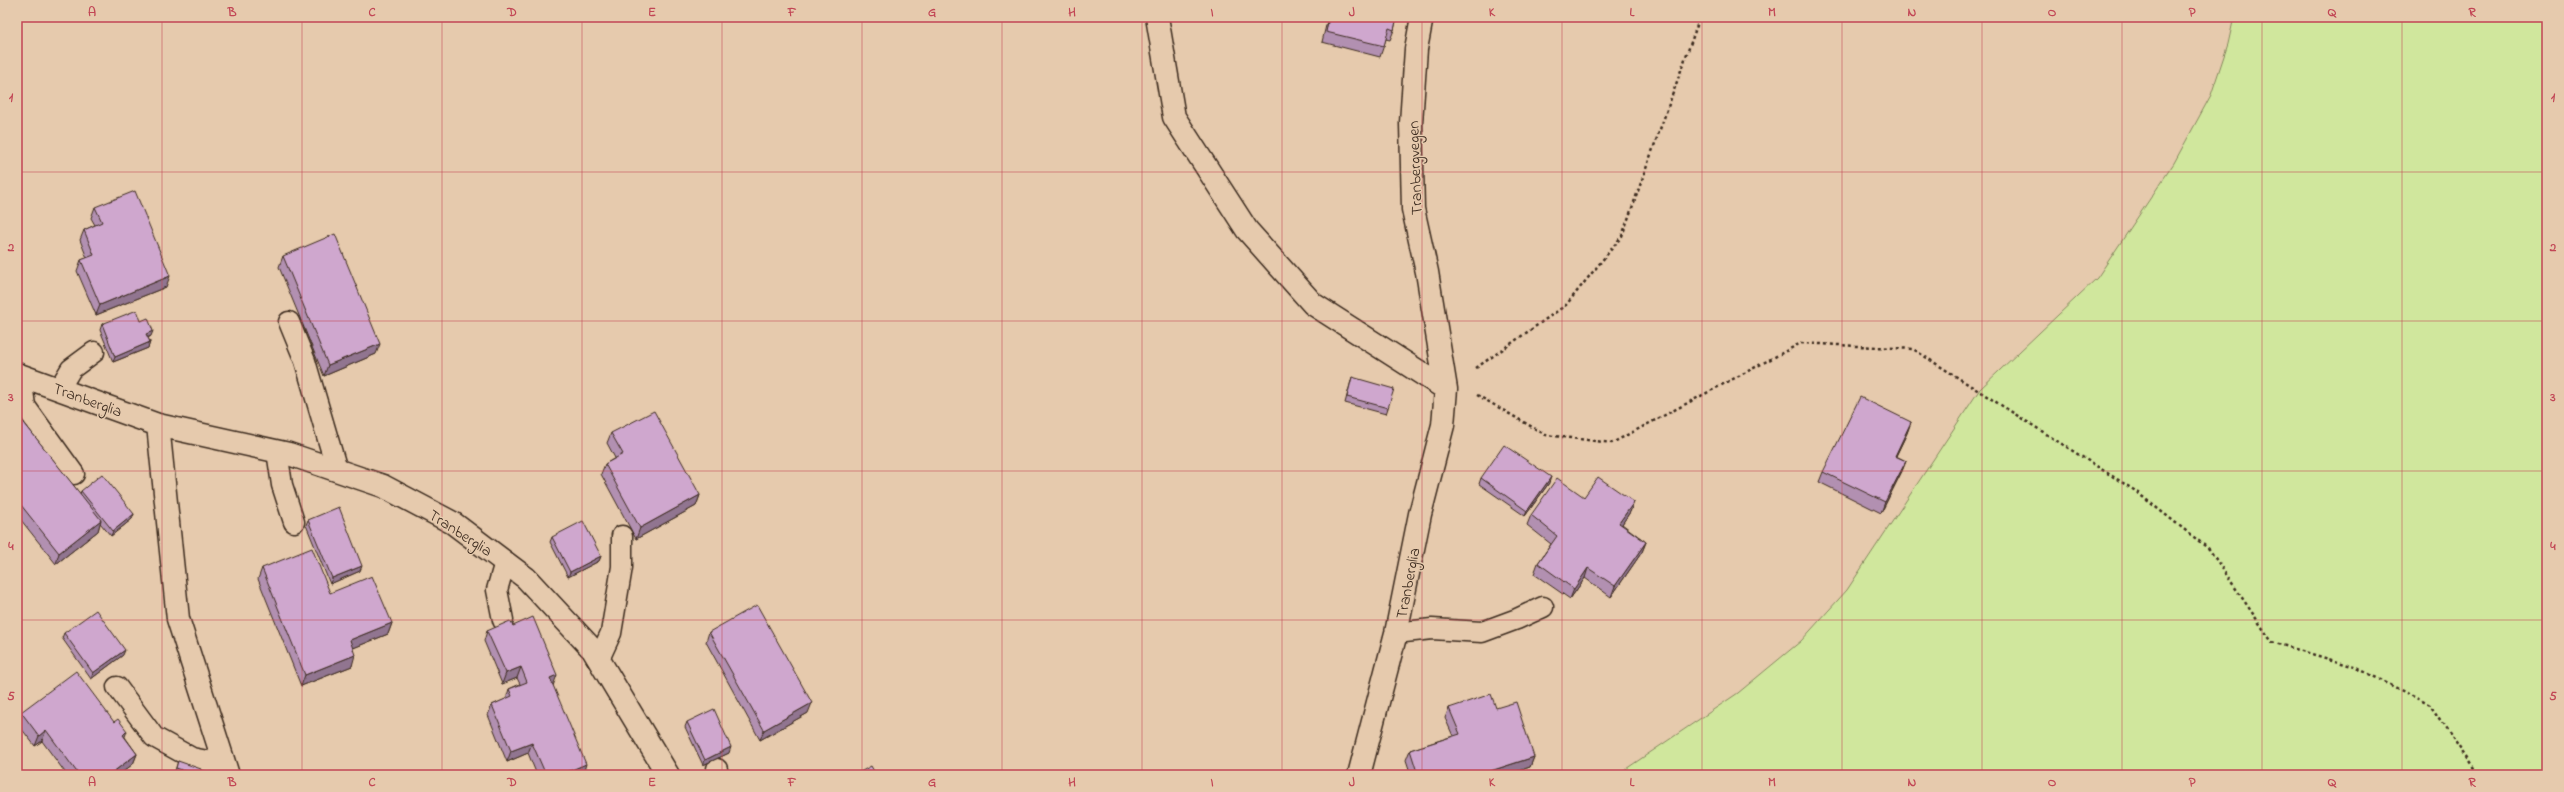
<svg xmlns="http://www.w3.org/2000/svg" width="2564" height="792" font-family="'Indie Flower',sans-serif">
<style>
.green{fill:#d0e79d;stroke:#86885e}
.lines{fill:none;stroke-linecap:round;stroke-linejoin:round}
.lane-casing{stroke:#3b2a1e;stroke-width:23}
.street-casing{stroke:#3b2a1e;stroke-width:25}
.path{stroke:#3b2a1e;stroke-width:2.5;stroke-dasharray:3 3;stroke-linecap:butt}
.lane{stroke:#e6caad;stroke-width:20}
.street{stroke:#e6caad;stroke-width:22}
.wall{fill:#b290b1;stroke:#3b2a1e}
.shaded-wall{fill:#917590;stroke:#3b2a1e}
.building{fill:#cfa7ce;stroke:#3b2a1e}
.grid{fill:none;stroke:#c24655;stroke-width:1;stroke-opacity:0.55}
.labels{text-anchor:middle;stroke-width:3;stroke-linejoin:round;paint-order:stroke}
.street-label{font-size:16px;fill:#3b2a1e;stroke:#e6caad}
.neatline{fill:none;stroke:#c24655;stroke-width:1.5}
.grid-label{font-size:13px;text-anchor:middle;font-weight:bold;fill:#c24655}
</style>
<rect width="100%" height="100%" fill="#e6caad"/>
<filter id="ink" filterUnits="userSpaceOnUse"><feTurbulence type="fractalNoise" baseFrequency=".025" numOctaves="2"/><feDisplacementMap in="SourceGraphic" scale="8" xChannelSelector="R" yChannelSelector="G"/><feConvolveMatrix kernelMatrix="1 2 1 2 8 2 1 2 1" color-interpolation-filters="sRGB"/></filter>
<g filter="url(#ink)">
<path class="green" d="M2234 17H2547V775H1617L1738 693 1801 641 1847 590 1980 389 2097 278 2174 163 2211 95 2228 44Z"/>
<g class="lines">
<g class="lane-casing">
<path id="lane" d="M289 322 305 361 337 470
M21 375 25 406 74 474
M59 389 71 369 94 352
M277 451 282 485 294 522
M503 620 497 590 505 562
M1396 633 1432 629 1482 632 1517 619 1543 607
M599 659 611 633 622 567V536
M117 687 154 737 192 758 223 764
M716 775 717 769"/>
</g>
<g class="street-casing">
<path id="street" d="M1157 17 1174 117 1247 230 1313 304 1446 389
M17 374 158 425 178 619 228 775
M158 425 289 454 383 486 453 523 526 578 593 650 668 775
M1359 775 1396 633 1420 514 1443 425 1446 389 1427 272 1413 209 1411 123 1416 49 1422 17"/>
</g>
<path class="path" d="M1476 368 1566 305 1622 236 1700 17
M1477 395 1546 435 1612 443 1801 343 1913 349 2134 490 2209 549 2272 642 2355 667 2430 705 2478 775"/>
<use href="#lane" class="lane"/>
<use href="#street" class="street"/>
</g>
<path class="wall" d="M1328 17H1397L1394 30 1390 40 1386 39 1380 57 1322 42Z
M95 207 166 287 96 315 77 271 81 260 87 258 80 240 84 230 95 225 91 218Z
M283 256 376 354 324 376 279 267Z
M141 321 151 336 148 338 150 342 148 348 113 362 100 330 102 324Z
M1352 377 1388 408 1386 414 1345 403Z
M17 414 80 494 81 491 134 514 132 519 111 536 100 523 98 531 56 564 17 515Z
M1911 422 1907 433 1896 456 1906 461 1902 471 1881 513 1819 482 1823 472Z
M611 433 700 495 696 506 636 539 601 474 605 464 615 458 607 443Z
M1481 478 1549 483 1525 516 1479 484Z
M1584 497 1634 502 1630 512 1622 524 1646 542 1642 552 1611 597 1585 578 1570 599 1534 574 1538 563 1551 544 1527 525 1531 515Z
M308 520 360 571 330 584 306 525Z
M552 537 601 556 599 561 568 577 550 542Z
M262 568 330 593 392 623 388 634 353 648 352 666 301 686 258 579Z
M513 626 553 686 583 774 581 775H537L528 753 507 762 488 715 492 705 506 699 509 689 520 684 517 678 502 684 484 641 487 631Z
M709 632 808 713 760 740 706 642Z
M64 633 123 655 91 679 62 638Z
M1449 708H1496L1534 757 1530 767 1506 775H1411L1406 760 1410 750 1453 736 1445 718Z
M21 712 125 737 137 754 133 764 119 775H67L42 741 35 746 17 723Z
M687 722 729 753 703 765 685 727Z
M178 761 199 775H179L174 774Z"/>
<path class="shaded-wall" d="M170 276 166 287 96 315 100 305Z
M153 331 151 336 144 339 146 334Z
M150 342 148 348 113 362 115 357Z
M380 344 376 354 324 376 328 365Z
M1911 422 1907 433 1891 466 1895 456Z
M1906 461 1902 471 1881 513 1885 502Z
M1551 477 1549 483 1525 516 1527 511Z
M700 495 696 506 636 539 640 528Z
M1634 502 1630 512 1616 533 1619 523Z
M134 514 132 519 111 536 113 531Z
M101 520 98 531 56 564 59 553Z
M1646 542 1642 552 1611 597 1615 586Z
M601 556 599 561 568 577 570 572Z
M362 566 360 571 330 584 332 578Z
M1588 568 1585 578 1570 599 1574 589Z
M392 623 388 634 346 651 350 640Z
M125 650 123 655 91 679 93 673Z
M355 655 352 666 301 686 305 675Z
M521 667 517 678 502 684 506 673Z
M557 675 553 686 550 678Z
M812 703 808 713 760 740 764 730Z
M46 730 42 741 35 746 39 736Z
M127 731 123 742V735Z
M532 743 528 753 507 762 511 751Z
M731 747 729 753 703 765 705 760Z
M137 754 133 764 119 775H109Z
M1534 757 1530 767 1506 775H1478Z
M586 764 583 774 581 775H560Z"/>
<path class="building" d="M1329 17H1397L1394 30 1389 28 1384 46 1326 32Z
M135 191 170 276 100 305 81 260 94 255 84 230 102 222 95 207Z
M335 234 380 344 328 365 283 256Z
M137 310 141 321 148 318 153 331 146 334 150 342 115 357 102 324Z
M1352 377 1394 389 1388 408 1347 397Z
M1860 397 1911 422 1895 456 1906 461 1885 502 1823 472Z
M654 411 700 495 640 528 605 464 623 454 611 433Z
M17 414 101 520 59 553 17 500Z
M1504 445 1551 477 1527 511 1481 478Z
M102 474 134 514 113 531 81 491Z
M1598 477 1634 502 1619 523 1646 542 1615 586 1588 568 1574 589 1538 563 1557 536 1531 515 1557 478 1584 497Z
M339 507 362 566 332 578 308 520Z
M583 521 601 556 570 572 552 537Z
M312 548 330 593 372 576 392 623 350 640 355 655 305 675 262 568Z
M757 605 812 703 764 730 709 632Z
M96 610 125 650 93 673 64 633Z
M533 617 557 675 550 678 586 764 560 775H546L532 743 511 751 492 705 512 696 509 689 527 682 521 667 506 673 487 631 510 621 513 626Z
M76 671 114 722 118 719 127 731 123 735 137 754 109 775H79L46 730 39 736 21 712Z
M1491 694 1496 708 1516 702 1534 757 1478 775H1418L1410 750 1460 734 1449 708Z
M714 709 731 747 705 760 687 722Z
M178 761 201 769 199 775H197L176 768Z
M871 766 876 775H855Z"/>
</g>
<path class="grid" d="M162 17V775M302 17V775M442 17V775M582 17V775M722 17V775M862 17V775M1002 17V775M1142 17V775M1282 17V775M1422 17V775M1562 17V775M1702 17V775M1842 17V775M1982 17V775M2122 17V775M2262 17V775M2402 17V775M17 172H2547M17 321H2547M17 471H2547M17 620H2547"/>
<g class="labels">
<g class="street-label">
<text transform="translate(1414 168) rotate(-92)" y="6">Tranbergvegen</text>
<text transform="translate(88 399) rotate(20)" y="6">Tranberglia</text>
<text transform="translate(461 532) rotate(33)" y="6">Tranberglia</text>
<text transform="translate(1407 583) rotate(-79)" y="6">Tranberglia</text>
</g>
</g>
<rect width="2564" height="792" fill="none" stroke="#e6caad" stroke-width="44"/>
<rect x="22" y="22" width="2520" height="748" class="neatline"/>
<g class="grid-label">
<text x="92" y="16">A</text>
<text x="232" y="16">B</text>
<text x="372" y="16">C</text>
<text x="512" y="16">D</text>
<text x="652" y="16">E</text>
<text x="792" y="16">F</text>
<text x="932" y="16">G</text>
<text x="1072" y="16">H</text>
<text x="1212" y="16">I</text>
<text x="1352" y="16">J</text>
<text x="1492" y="16">K</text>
<text x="1632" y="16">L</text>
<text x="1772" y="16">M</text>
<text x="1912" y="16">N</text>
<text x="2052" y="16">O</text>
<text x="2192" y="16">P</text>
<text x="2332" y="16">Q</text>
<text x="2472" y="16">R</text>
<text x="11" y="101">1</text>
<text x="2553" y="101">1</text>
<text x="11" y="251">2</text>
<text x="2553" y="251">2</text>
<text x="11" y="401">3</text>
<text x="2553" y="401">3</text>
<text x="11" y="550">4</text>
<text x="2553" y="550">4</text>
<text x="11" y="700">5</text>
<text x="2553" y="700">5</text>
<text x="92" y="786">A</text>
<text x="232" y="786">B</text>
<text x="372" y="786">C</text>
<text x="512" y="786">D</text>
<text x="652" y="786">E</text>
<text x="792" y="786">F</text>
<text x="932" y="786">G</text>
<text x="1072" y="786">H</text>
<text x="1212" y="786">I</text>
<text x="1352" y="786">J</text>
<text x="1492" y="786">K</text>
<text x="1632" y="786">L</text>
<text x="1772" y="786">M</text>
<text x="1912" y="786">N</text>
<text x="2052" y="786">O</text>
<text x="2192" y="786">P</text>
<text x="2332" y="786">Q</text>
<text x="2472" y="786">R</text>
</g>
</svg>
